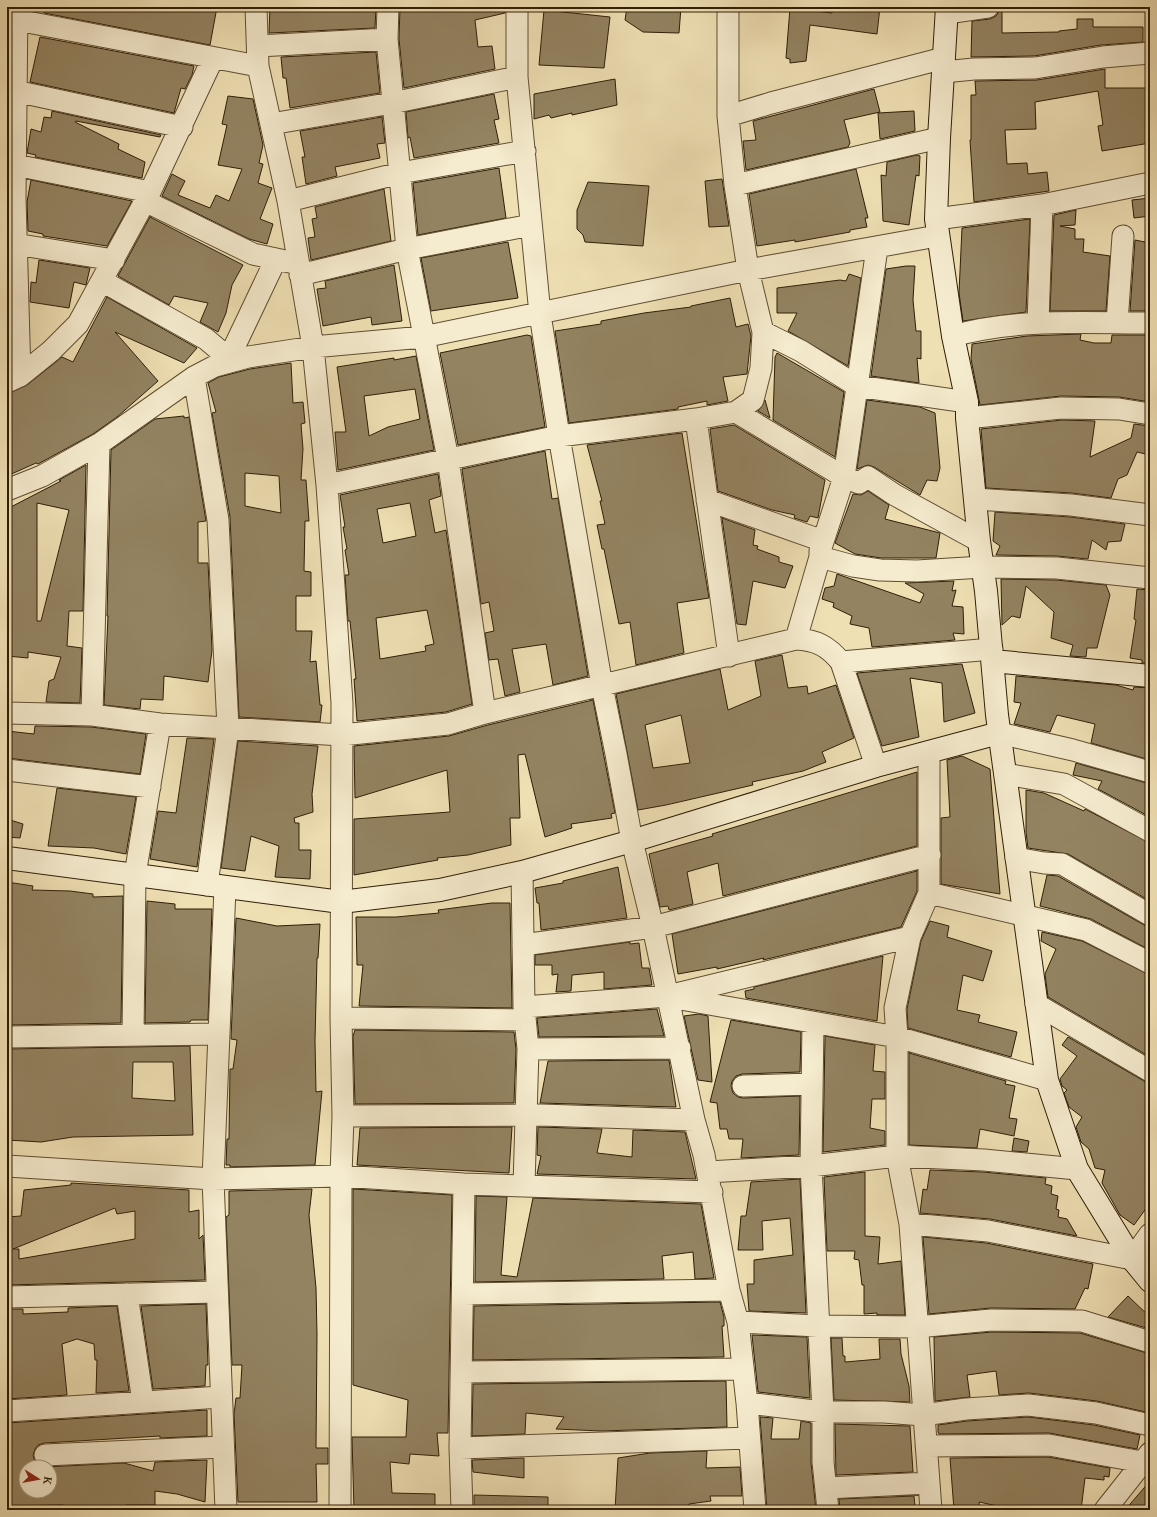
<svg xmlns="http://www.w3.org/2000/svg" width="1157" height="1517" font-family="Cardo,serif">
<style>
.building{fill:#938361;stroke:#2f1e07;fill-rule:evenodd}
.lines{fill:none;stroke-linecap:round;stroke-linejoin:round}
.street-casing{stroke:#5f4e32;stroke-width:23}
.secondary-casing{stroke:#2f1e07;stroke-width:24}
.street{stroke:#f5ebce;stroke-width:21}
.secondary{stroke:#f5ebce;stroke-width:22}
</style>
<rect width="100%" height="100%" fill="#efe0b4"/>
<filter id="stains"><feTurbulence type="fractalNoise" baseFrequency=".005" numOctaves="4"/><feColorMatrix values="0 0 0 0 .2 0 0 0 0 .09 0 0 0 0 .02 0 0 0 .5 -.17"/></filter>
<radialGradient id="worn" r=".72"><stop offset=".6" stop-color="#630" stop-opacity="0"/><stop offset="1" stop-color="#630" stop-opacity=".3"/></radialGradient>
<path class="building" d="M45 7H217L210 45 44 13Z
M270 7H376L375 28 269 33Z
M400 7H505V13L475 20 478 47 492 46 495 69 404 88 399 39Z
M627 7H681L679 33 643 32 625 20Z
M833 7H880L877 34 810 25 806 61 790 63V59L786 58 790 8 832 13Z
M544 10 610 17 604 68 539 65Z
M999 11H1002V33L1059 32V31L1077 29V19H1093V27H1143V42L1101 45 1034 56 971 57 972 21 990 19 996 16Z
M40 37 194 66 192 75 185 89 181 88 174 113 30 82Z
M376 52 380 93 290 108 286 78H283L281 57Z
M1105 69V88H1146V121H1149L1150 143 1102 151 1098 126 1103 125 1098 91 1035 102 1036 129 1005 130 1007 164 1027 163 1028 174 1047 172 1049 191 974 202 970 140H971V95H976L975 81 1037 80Z
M615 79 617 105 572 115V113L551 118 549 115 534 119V94Z
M874 89 880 112 844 120 850 143 848 147 746 170 743 141 756 140 753 121Z
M494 94 499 119 494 120 499 143 414 158 410 137 408 138 406 112Z
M228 96 253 99 263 145 259 163 263 164 258 183 272 188 260 219 273 224 267 244 249 239 162 196 172 174 185 181 178 195 210 208 216 195 229 201 242 169 218 165 227 125 222 124Z
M52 111 161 135 160 137 76 121 75 122 119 144 118 149 145 162 142 178 35 157 36 155 27 153 31 129 41 132 44 117 51 118Z
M914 111 915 131 880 139 878 113Z
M382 117 385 143 377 144 380 158 335 167 337 176 306 184 302 157H305L300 131Z
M917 155 920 156 919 176 916 175 909 225 883 221 881 175 886 176 887 162Z
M499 168 506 218 418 235 413 183Z
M856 169 868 218H865L867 227 850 230V232L795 242V240L757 246 749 194Z
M722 179 729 226 709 227 705 181Z
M31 180 132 201 107 246 43 236V234L28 231 27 202Z
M588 182 649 186 643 246 585 242 583 235 577 229V210Z
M384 189 391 241 311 260 308 238 315 237 312 219 317 218 315 207Z
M1150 198V216L1134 218 1132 200Z
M1076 210 1075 225 1060 226 1075 229V239H1084L1083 252 1110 256 1106 311H1050L1054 215Z
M150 217 243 265 232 285 226 313 218 332 200 322 208 303 174 296 169 305 118 276Z
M1030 219 1026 312 963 321 959 293 962 228Z
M1135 240 1150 243V287L1145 311H1130Z
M508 242 518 298 431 311 421 258Z
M39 260 90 268 86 285 74 282 69 308 30 302 31 282 36 283Z
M394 265 402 321 372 325 371 317 323 326 317 289 326 288 325 281Z
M906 266H915L913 300 916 331H921V359L917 358 919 383 871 376 886 269Z
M849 274 861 278 848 366 788 331 797 313H777V288L840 280 846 281Z
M107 297 197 348 184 363 115 332 158 381 117 417 93 434 38 464 36 463 7 476V394L27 385 62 357 73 362Z
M730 298 736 327 748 324 751 336 747 374 723 377 728 401 707 405V401L678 407V409L569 423 555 331 601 324V321L644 313 691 307V306Z
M1081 334 1080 340 1094 343H1111L1112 335H1150V402L1119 397 1061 396 980 405 971 359 972 344 1027 336Z
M527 335 531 336 545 427 458 445 440 353Z
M777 353 844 392 835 457 773 420 775 357Z
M416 356 434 450 338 470 335 432H346L337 367 394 358V360ZM415 389 420 419 388 427 369 436 364 396Z
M291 363 293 403 303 402 305 423 301 424 303 449 301 480H306L309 521H305L304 571 311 572V596H296V631H312L310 662 316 661 320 705H322L320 722 239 717 230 517 212 413 216 412 208 383 219 377 250 369ZM245 473 279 476 281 513 245 506Z
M765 400 770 418 758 411Z
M867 400 920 407 935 413 940 468 937 481 927 480 920 495 874 467 868 465 857 469Z
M184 416V418L189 417 206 521 198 522V563H208L212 650 208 682 164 676 163 700 141 699 140 709 104 705 108 616H107L111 450 155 419Z
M1062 420 1095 421 1090 457 1131 438 1134 424 1150 426V455L1137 452 1127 475 1118 479 1111 498 1072 493 986 488 981 429Z
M734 425 825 480 818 518 810 516 807 522 794 518 795 515 772 510 718 491 710 429Z
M682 433 709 598 677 603 684 653 636 665 630 622 619 624 604 549H602L597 525 605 524 600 501H602L587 445Z
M545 451 552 499 558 498 588 676 553 685 546 644 512 649 520 692 505 696 498 659 489 660 485 633 494 631 489 602 481 604 462 469Z
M86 465 83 611H69L67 646 82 648 80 703 46 702 49 681 54 679 61 657 28 652V658L7 656V509L61 481 59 480ZM37 503 69 510 41 621H37Z
M438 474 441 496 429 500 435 533 446 530 472 704 446 712 357 721 354 679H356L350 621H348L345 575H349L345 550 347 549 343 527H345L340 495ZM410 503 416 536 383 543 377 509ZM427 610 434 644 425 646 426 651 380 659 376 618Z
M868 491 889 505 885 519 940 533 936 558H881L855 554 835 543 853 494 861 495Z
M995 512 1070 517 1125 524 1121 541 1108 542 1106 550 1092 540 1088 559 1057 556 996 555 1000 546 993 541Z
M722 518 755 530 753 545 758 546 757 549 779 557V562L793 566 785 588 753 581 746 625 737 624Z
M837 574 920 603 924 594 905 583 954 581 952 591 956 590 952 606 963 607 964 634 953 633 955 640 872 647 869 628 850 624 852 616 833 607 834 603 822 599 825 588 834 586Z
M1001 579 1056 580 1106 585 1110 595 1097 648H1087L1086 657 1070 656 1073 645 1051 638 1054 612 1026 586 1020 618 1012 616 1002 625Z
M1137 589 1150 590V663H1142V660L1130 658 1136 620 1134 619Z
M782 655 788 688 807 686 808 694 836 685 854 738 822 752 826 762 803 771 752 782 753 785 666 805 638 810 616 694 720 669 728 710 761 696 755 661ZM681 715 690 763 653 768 645 725Z
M962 664 975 713 944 722 942 683 910 678 919 737 882 746 857 673Z
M1016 676 1116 685 1133 690 1134 687 1150 688V760L1091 743 1095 724 1057 715 1050 732 1014 724 1021 703 1014 702Z
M593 700 615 813 611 814 612 818 571 824 572 828 545 837 525 754 518 755 520 818H510L511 845 468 855 437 858 438 860 354 875V819L450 812 447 770 355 798 354 746 449 736 488 725Z
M35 726 91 727 146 734 140 774 7 758V731L34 734Z
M187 738 214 739 197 867 150 859 158 811 176 813Z
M238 741 318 746 312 794 313 812 294 818 295 823H299V850H311L310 879 275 877 279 846 251 836 245 871 221 868Z
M962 756 990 769 1000 894 941 884V818L950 817 947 760Z
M1076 763 1150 784V817L1098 789 1102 781 1073 775Z
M917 772V846L723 896 718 863 687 872 693 904 669 910 668 906 660 907 649 854 713 836 712 834Z
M57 788 136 797 126 854 94 848 48 846Z
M1026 790 1044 793 1084 811 1085 809 1150 843V901L1068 854 1028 848 1026 832Z
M7 819 23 824 20 838 7 837Z
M618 867 627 918 541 930 539 903H537L535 888 563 883V881Z
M917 871V891L901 927 763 960 764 958 717 969V967L678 974 672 934Z
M1047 875 1058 876 1144 925 1150 927V950L1091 919 1040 906Z
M7 882 33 886 32 890 70 891 93 894V897L123 896 121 1023 10 1025 7 960Z
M147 901 175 904V909H212L208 1020H191L190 1022 145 1023Z
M492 903H510L512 1008 359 1006 363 965H357L356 917H396L439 913 438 910Z
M236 918 277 926 320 924 318 958H317L315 1041 316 1092 322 1091 315 1165 230 1167V1165H226L227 1139H229L230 1069H233L237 1040 231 1039Z
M930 921 949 926 947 937 992 951 983 981 963 975 957 1010 980 1015 978 1022 1017 1032 1011 1057 908 1028 907 1009 921 941Z
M1042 932 1082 941 1150 975V1057L1048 997 1045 974 1056 949 1041 941Z
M630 942V944L639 943 642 968H649L652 985 604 989V972L572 975 571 991 556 992 558 974 552 975V965H535V955Z
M883 956 877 1021 746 998 745 991 754 989V987Z
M657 1009 664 1036 539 1037 537 1018Z
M699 1014 708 1016 712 1082 698 1080 684 1016Z
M731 1020 801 1032 800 1072 742 1074 736 1076 732 1081 731 1086 733 1093 738 1097 743 1098 800 1096 799 1155 741 1158 743 1139H729L727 1129H720L717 1103 710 1102Z
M355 1030 514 1032 516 1049 514 1103 355 1104 353 1036Z
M825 1036 875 1045 873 1071 885 1072V1099H872L870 1128 885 1131V1145L823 1152Z
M1068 1037 1144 1081 1150 1083V1203L1134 1225 1120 1215 1102 1183 1105 1170 1095 1168 1089 1149 1081 1142 1076 1127 1082 1117 1069 1107 1064 1093 1067 1090 1062 1086 1060 1079 1077 1056 1062 1045Z
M190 1046 193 1135 73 1137 41 1142 7 1140V1049ZM133 1062H173L175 1101 132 1098Z
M909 1053 1006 1081 1005 1084 1015 1086 1009 1118 1017 1119 1014 1136 980 1129 977 1148 909 1145Z
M669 1060 676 1107 540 1103 548 1061Z
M512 1127 509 1173 357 1165 360 1128Z
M538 1127 602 1129 597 1153 632 1157 633 1130 685 1132 696 1179 537 1174 541 1156 537 1155Z
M1014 1138 1029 1141 1027 1152 1012 1151Z
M930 1170 983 1172 1046 1178 1045 1184 1052 1186 1051 1194 1058 1196 1056 1209 1059 1210 1058 1217 1067 1219 1077 1236 990 1219 920 1213 923 1189 927 1190Z
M865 1172V1236L880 1237 878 1264 901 1261 905 1315H877V1313L864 1314V1285H862L859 1260 854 1259 855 1251H827L824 1177Z
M800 1179 806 1313 749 1311 747 1284H754V1260L793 1255 790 1218 762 1221 763 1250H738L741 1216H746L751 1182Z
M71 1183 189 1190V1212L199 1210V1239L203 1235 205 1280 7 1285V1217L21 1216 24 1190 71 1185ZM115 1208 117 1214 135 1211V1239L19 1259V1249H13Z
M312 1189 309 1215 316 1288 317 1334 316 1448H328V1464H316L317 1502H238L234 1414 236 1398H240L242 1365H232L226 1217 229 1215V1191Z
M353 1189 452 1195 448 1433H437L439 1456 410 1454 409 1464 390 1462 392 1493 435 1494V1510H354L352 1437H406L408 1400 353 1385Z
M476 1196 507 1197 501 1275 517 1277 533 1198 701 1204 714 1278 695 1279 693 1252 662 1256 664 1279 475 1282Z
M923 1237 986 1243 1093 1264 1088 1289 1085 1288 1075 1309 991 1308 929 1314Z
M1128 1296 1150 1317V1329L1108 1317Z
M720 1302 724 1317V1326H722L724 1357 473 1360 474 1306Z
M206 1304 208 1365H206L205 1386 153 1389 141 1306Z
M117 1306 129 1391 96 1393 97 1360H95L94 1344 77 1339 62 1344 67 1395 7 1399V1309H23V1314L68 1312V1308Z
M992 1332 1080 1333 1150 1354V1413L1097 1401 1029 1393 999 1395 996 1371 967 1375 970 1397 935 1401 934 1337Z
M752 1335 807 1337 810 1398 758 1392Z
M831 1338H842L843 1356H845V1362L880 1359 879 1339H900L901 1354 909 1386 910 1402 834 1400Z
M726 1381 727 1427 601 1431 556 1429 564 1417 526 1413 525 1434 472 1436 473 1384Z
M207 1410V1436L160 1438V1436L44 1443 38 1445 35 1449 33 1455 35 1462 39 1465 45 1467 124 1463 153 1471 155 1462 207 1460 205 1502 177 1494 155 1491V1505H127L100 1510 61 1505 7 1506V1423ZM26 1467H50V1491H26Z
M760 1417 773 1418 771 1439H799L801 1421 811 1423V1463L816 1510H767Z
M1028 1417 1094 1425 1140 1435 1137 1449 1049 1433 939 1434 938 1432V1425L967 1421Z
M835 1424 910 1426 913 1472 836 1475Z
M707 1451 706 1468 740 1467 742 1496H710L711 1501 689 1504V1510H615L618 1458 650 1453Z
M1048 1457 1110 1468 1109 1477 1104 1476V1480L1085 1478 1081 1510H1016L979 1502 980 1510H954L950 1458Z
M524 1458V1478L473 1472 472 1460Z
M1150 1481V1510H1125Z
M474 1495 548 1497V1510H474Z
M914 1496 915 1507 907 1510H840L839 1499Z"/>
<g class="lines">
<g class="street-casing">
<path id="street" d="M17 7 15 198 20 376
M256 7 258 66 288 201 313 347 327 485 342 703 341 1018 343 1116 341 1176 340 1510
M388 7 387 39 407 249 448 459 485 713
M517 7V77L540 314 559 436 602 686 616 754 632 841 653 927 694 1120 704 1155 729 1290 738 1322 747 1403 755 1510
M947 13 988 7
M17 20 258 66
M258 46 387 39
M943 72 974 69 1035 68 1103 57 1150 53
M15 91 182 127
M728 116 771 103 944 58
M271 124 392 103 517 77
M15 165 150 192
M735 185 939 138
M145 201 253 254 299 264
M288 201 400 173 525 151
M936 219 1042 205 1150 183
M15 244 114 260
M300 275 407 249 531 225
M102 281 206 339 232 361
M1038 323 1042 205
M1117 323 1123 236
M763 332 801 351 857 386 967 402
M953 336C1017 318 1084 323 1150 323
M229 358 276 259
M194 377 218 520 228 728 207 885
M7 382 20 376 51 351 78 324 150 192 213 58
M736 412 844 477 859 483 868 477 895 495 979 541
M967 418 1061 408 1119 409 1150 414
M696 419 729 656
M327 485 559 436 696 419 736 412 753 400 761 368 763 332 748 270 735 185 728 116V7
M7 490 42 476 99 444 194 377 215 366 248 357 313 347 423 337 748 270 937 236
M975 499 1071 505 1150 515
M707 500 823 541
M820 557 853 566 880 570 917 571 983 567 1057 568 1150 578
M796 639 820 557V551L844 477 877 248
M841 662 992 649
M7 713 92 715 160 724 342 735 448 724 485 713 796 639C816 640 828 646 841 662L876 766
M92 715 99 444
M999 733 1073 750 1150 772
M7 770 150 787
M1005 774 1064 784 1150 831
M1016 858 1044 863 1062 864 1150 915
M522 872 524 1007 528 1049 524 1186
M225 888 213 1179 226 1510
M929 893V752
M523 945 653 927 930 855
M675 998 897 1037 1047 1080
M1036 1004 1150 1071
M524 1007 668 996 910 937
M341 1018 525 1020
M813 1023 811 1166 823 1412V1462L828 1510
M133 1035 135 875 160 724
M7 1037 219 1034
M528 1049 680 1048
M743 1086 812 1084
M343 1116 541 1115 694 1120
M7 1166 213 1179 341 1176 464 1184 712 1192
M708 1172 811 1166 897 1156 984 1160 1077 1169
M910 1224 988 1231 1132 1259 1150 1234
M127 1294 143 1402
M463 1294 729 1290
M7 1297 217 1292
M738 1322 818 1326 917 1327 991 1320 1082 1321 1150 1342
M461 1372 743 1369
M747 1403 823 1412H884L923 1415 966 1409 1028 1405 1096 1413 1150 1425
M7 1411 221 1397
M926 1446 1049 1445 1142 1462
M460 1448 749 1438
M45 1455 223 1447
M826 1488 929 1483
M462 1510 460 1448 464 1184
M931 1510 910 1224 897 1156V1037L895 1008 910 937 929 893 1086 930 1150 963
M1105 1510 1150 1453"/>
</g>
<g class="secondary-casing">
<path id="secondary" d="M947 7 939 138 936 219 953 336 967 402V418L979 541 986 591 997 715 1047 1080 1077 1169 1132 1259 1150 1281
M993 661 1150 676
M7 858 341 902 440 890 522 872 632 841 876 766 999 733"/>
</g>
<use href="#street" class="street"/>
<use href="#secondary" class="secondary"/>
</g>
<rect width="1157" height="1517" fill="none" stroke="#efe0b4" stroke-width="24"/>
<rect x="8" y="8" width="1141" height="1501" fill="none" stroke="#2f1e07" stroke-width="2"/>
<rect x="12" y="12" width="1133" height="1493" fill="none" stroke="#2f1e07"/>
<g transform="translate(38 1479) rotate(101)"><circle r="19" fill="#f5ebce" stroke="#a6997e"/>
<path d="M0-3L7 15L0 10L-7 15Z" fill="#8f2418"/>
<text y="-6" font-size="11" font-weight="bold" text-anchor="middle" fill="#2f1e07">K</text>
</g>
<rect width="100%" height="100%" filter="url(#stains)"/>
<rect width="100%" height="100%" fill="url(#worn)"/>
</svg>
